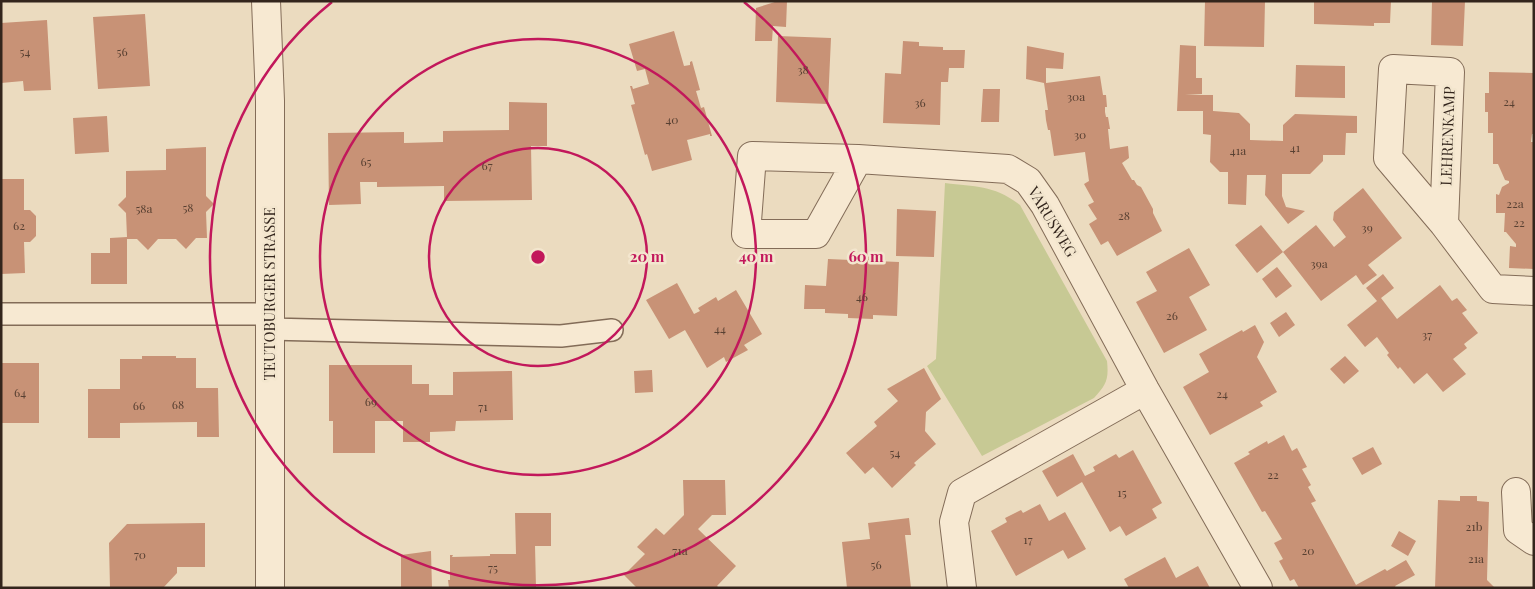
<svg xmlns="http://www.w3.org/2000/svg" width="1535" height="589" font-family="'Playfair Display',serif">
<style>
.green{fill:#c7c994}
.building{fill:#c89276}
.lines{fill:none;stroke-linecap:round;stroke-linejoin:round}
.lane-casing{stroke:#836c58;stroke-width:24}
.street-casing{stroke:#836c58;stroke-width:30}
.lane{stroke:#f7e9d2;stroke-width:21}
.street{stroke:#f7e9d2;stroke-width:28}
.ring{fill:none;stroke:#c2185b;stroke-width:2.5}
.labels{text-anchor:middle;stroke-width:5;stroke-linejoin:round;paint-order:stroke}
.number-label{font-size:12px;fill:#584032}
.street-label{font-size:15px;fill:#33251c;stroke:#f3e6ce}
.centre{fill:#c2185b;stroke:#f3e6ce;stroke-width:2.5}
.ring-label{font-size:15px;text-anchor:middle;font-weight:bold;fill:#c2185b;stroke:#f3e6ce;stroke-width:5;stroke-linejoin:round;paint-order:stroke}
</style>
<rect width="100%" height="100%" fill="#ebdbbf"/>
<path class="green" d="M945 183C976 187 994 185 1020 205L1107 361C1109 380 1106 385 1094 398L982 456 927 366 936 359Z"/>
<path class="building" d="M778 1H787L786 27 773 26 772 41H755L756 8Z
M1205 1H1265L1264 47 1204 46Z
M1314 1H1391L1390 23H1374V26L1314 24Z
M1432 1H1465L1463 46 1431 45Z
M145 14 150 86 98 89 93 17Z
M47 20 51 90 24 91 23 81 1 83V23Z
M674 31 684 66 690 65V62L692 61 700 90 696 91 701 108 704 107 712 136H710V134L687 140 692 160 652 171 647 154 645 155 631 105 635 104 630 86H632L633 89 649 84 645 69 637 71 629 44Z
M778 36 831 38 828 104 776 102Z
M903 41 919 42V46L943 47V50H965L964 68H949L948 82H941L940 125 883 123 885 73 901 74Z
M1180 45 1196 46V78H1202V94L1185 95H1213V111L1239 113 1250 124V140L1283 141V125L1295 114 1357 116V133H1346L1345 155H1323V161L1310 174H1282V196L1286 207 1305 211 1288 224 1265 195 1266 175H1247L1246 205 1228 204V172H1220L1210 162 1211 135 1203 134V111H1177Z
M1027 46 1064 53 1063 69 1046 68V83L1100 76 1103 95H1106L1107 107H1105V112L1106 117H1108L1110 129H1108L1110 149 1128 146 1129 158 1122 163 1132 180H1134L1137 185 1141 187 1153 209V213L1162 231 1117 256 1108 241 1101 245 1089 224 1097 219 1088 205 1094 202 1084 184 1089 181 1085 152 1054 156 1050 130H1048L1046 120 1045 110H1048L1044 83 1026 79Z
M1296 65 1345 66V98L1295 97Z
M1489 72 1534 73V134H1532L1531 142H1534V269L1509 268 1510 246 1516 247V244L1506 232H1504L1505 213H1496V194L1499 195 1502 187 1509 183V181L1505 180 1498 164H1493V133H1488V112H1485V93H1489Z
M983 89H1000L999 122H981Z
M509 102 547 103V146H531L532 200 444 201V186L377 187V182H360L361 204 329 205 328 133 404 132V143L443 142V131L509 130Z
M107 116 109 152 75 154 73 118Z
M206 147V196L214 204 206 212 207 238H196L186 249 176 239H158L148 250 137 239H127V284H91V253H110V238L127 237 126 213 118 205 126 197V171L166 170V149Z
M1 179H24V210H30L36 216V236L30 242H24L25 273 1 274Z
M1363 188 1402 238 1368 265 1377 275 1363 285 1356 275 1321 301 1283 252 1257 273 1235 245 1261 225 1283 252 1316 225 1334 247 1346 237 1333 220 1334 212Z
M897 209 936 211 934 257 896 256Z
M1189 248 1210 285 1189 297 1207 330 1164 353 1136 302 1157 291 1146 272Z
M851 256 875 257V261L899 262 897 316 873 315V319L848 318V314L825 313V309H804L805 285 826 286 828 259 851 260Z
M1277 267 1292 286 1276 298 1262 279Z
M1383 274 1394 288 1381 298 1397 319 1440 285 1452 301 1457 298 1467 310 1462 313 1478 333 1464 344 1467 348 1453 359 1466 374 1443 392 1427 373 1414 384 1400 367 1398 369 1387 355 1389 353 1377 337 1365 347 1347 325 1377 301 1366 288Z
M677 283 694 314 700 311 698 308 716 297 718 301 736 290 762 334 744 345 748 350 726 362 724 357 707 368 685 330 669 339 646 300Z
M1286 312 1295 325 1279 337 1270 323Z
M1255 325 1264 342 1257 357 1277 392 1260 402 1263 406 1210 435 1183 387 1209 372 1199 354 1242 330 1243 332Z
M142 356H176V358H196V388H218L219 437H197V422L120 423V438H88V389H120V359H142Z
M1345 356 1359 371 1344 384 1330 369Z
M1 363H39V423H1Z
M329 365H412V384H429V395H453V372L512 371 513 420 456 421 455 431 430 432V442H403V421H375V453H333V421H329Z
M924 368 941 399 926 412 925 431 936 444 914 463 916 465 892 488 873 467 865 474 846 453 877 426 874 422 898 401 887 389Z
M652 370 653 392 635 393 634 371Z
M1284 435 1292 451 1297 448 1307 467 1302 469 1311 485 1308 487 1316 501 1311 503 1356 585 1385 569 1387 571 1406 560 1415 575 1395 586 1396 588H1299L1294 579 1290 581 1279 561 1283 559 1274 543 1282 539 1265 511 1262 512 1234 463 1250 454 1248 452 1267 441 1268 444Z
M1373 447 1382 464 1362 475 1352 458Z
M1133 450 1162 503 1152 509 1157 518 1126 536 1120 526 1110 532 1082 482 1057 497 1042 471 1073 454 1085 476 1095 471 1093 467 1116 454 1119 458Z
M683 480H725L726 515H712L698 529 736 566 717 586 719 588H637L624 575 645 554 637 547 656 528 664 535 684 515Z
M1460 496H1477V501L1489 502 1487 580 1495 588H1435L1438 500 1460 501Z
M1040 504 1049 521 1065 512 1086 549 1068 559 1063 550 1016 576 991 531 1007 522 1005 518 1021 510 1023 513Z
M515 513H551V546H535L536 588H449L448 580H450V555H453L452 557 490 556V554H516Z
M909 518 911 535H905L911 588H847L842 542 870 539 868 523Z
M205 523V567H177V573L163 588H110L109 543 127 524Z
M1399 531 1416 541 1408 556 1391 546Z
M431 551 432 588H401V555Z
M1165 557 1176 578 1198 566 1210 588H1129L1124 579Z"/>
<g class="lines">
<g class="lane-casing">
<path id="lane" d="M1 314H269
M269 329 561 336 612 330"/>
</g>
<g class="street-casing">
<path id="street" d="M266 1 270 101V588
M858 159 816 234H746L752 156 858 159 1008 169 1028 181 1045 205 1145 390 1258 588
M1444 224 1388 158 1393 69 1450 72 1444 224 1493 289 1534 291
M1516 492 1518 530 1534 541
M962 588 954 522 962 493 1145 390"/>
</g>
<use href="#lane" class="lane"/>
<use href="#street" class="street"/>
</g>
<g class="ring">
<circle cx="538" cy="257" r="109"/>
<circle cx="538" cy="257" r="218"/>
<path d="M744 2A328 328 0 1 1 332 2"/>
</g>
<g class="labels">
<g class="number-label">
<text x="25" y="56">54</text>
<text x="122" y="56">56</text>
<text x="803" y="74">38</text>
<text x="1076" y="101">30a</text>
<text x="1509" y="106">24</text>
<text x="920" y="107">36</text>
<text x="672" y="124">40</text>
<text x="1080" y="139">30</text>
<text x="1295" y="152">41</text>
<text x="1238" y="155">41a</text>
<text x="366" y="166">65</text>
<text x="487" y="170">67</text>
<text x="1515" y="208">22a</text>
<text x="188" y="212">58</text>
<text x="144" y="213">58a</text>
<text x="1124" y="220">28</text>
<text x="1519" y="227">22</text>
<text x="19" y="230">62</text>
<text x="1367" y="232">39</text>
<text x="1319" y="268">39a</text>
<text x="862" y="301">46</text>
<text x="1172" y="320">26</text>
<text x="720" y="333">44</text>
<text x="1427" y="339">37</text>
<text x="20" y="397">64</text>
<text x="1222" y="398">24</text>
<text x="371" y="406">69</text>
<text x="178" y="409">68</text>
<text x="139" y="410">66</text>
<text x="483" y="411">71</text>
<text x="895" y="457">54</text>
<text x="1273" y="479">22</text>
<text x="1122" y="497">15</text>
<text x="1474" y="531">21b</text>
<text x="1028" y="544">17</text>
<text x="680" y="555">71a</text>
<text x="1308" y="555">20</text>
<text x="140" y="559">70</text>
<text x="1476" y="563">21a</text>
<text x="876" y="569">56</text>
<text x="493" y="572">75</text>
</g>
<g class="street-label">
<text transform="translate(1448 136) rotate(-88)" y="5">LEHRENKAMP</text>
<text transform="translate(1052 222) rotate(59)" y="5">VARUSWEG</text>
<text transform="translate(270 294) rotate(-90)" y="5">TEUTOBURGER STRASSE</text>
</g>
</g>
<circle cx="538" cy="257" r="8" class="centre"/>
<g class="ring-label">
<text x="647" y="262">20 m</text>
<text x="756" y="262">40 m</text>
<text x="866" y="262">60 m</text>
</g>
<rect width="1535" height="589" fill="none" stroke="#33251c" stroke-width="5"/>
</svg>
